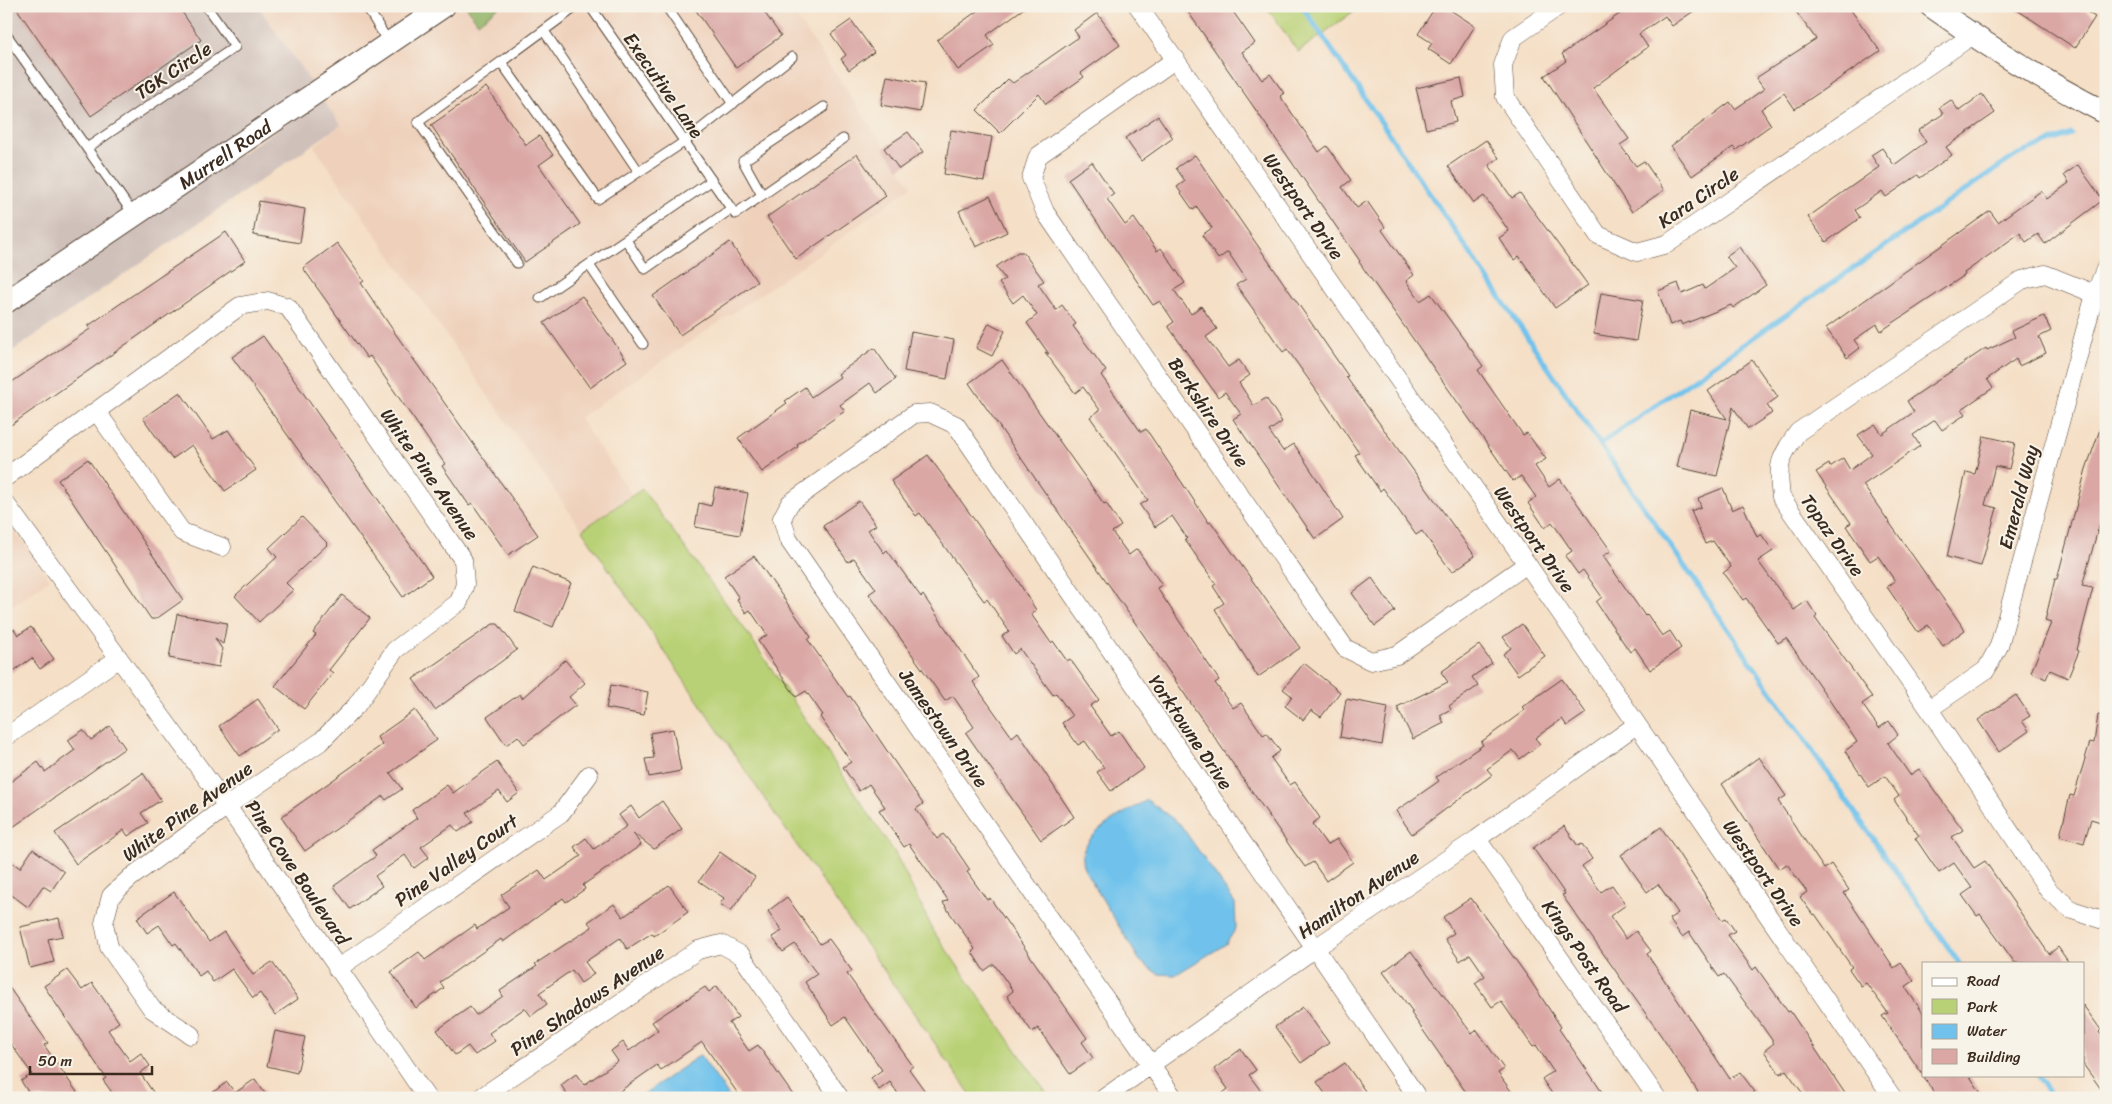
<svg xmlns="http://www.w3.org/2000/svg" width="2112" height="1104" font-family="Sriracha,sans-serif">
<style>
.built{fill:#efd1bb}
.industrial{fill:#cfc0ba}
.green{fill:#b9d176;stroke:#7a7e4a}
.forest{fill:#92b367;stroke:#666e42}
.water{fill:#70c2ec;stroke:#567685}
.lines{fill:none;stroke-linecap:round;stroke-linejoin:round}
.stream{stroke:#70c2ec;stroke-width:5}
.building{fill:#daa7a5}
.service-casing{stroke:#574537;stroke-width:11}
.minor-casing{stroke:#574537;stroke-width:19}
.tertiary-casing{stroke:#574537;stroke-width:24}
.service{stroke:#fff;stroke-width:9}
.minor{stroke:#fff;stroke-width:18}
.tertiary{stroke:#fff;stroke-width:22}
.labels{text-anchor:middle;stroke-width:4;stroke-linejoin:round;paint-order:stroke}
.street-label{font-size:19px;fill:#3b2a1e;stroke:#f7f3e8}
</style>
<rect width="100%" height="100%" fill="#f7f3e8"/>
<filter id="ink" filterUnits="userSpaceOnUse"><feTurbulence type="fractalNoise" baseFrequency=".02" numOctaves="2"/><feDisplacementMap in="SourceGraphic" scale="10" xChannelSelector="R" yChannelSelector="G"/><feConvolveMatrix kernelMatrix="1 2 1 2 8 2 1 2 1" color-interpolation-filters="sRGB"/></filter>
<filter id="wash" filterUnits="userSpaceOnUse"><feTurbulence type="fractalNoise" baseFrequency=".0096" numOctaves="4" result="noise"/><feDisplacementMap in="SourceGraphic" scale="20" xChannelSelector="R" yChannelSelector="G"/><feGaussianBlur stdDeviation="1.12" result="paint"/><feColorMatrix in="noise" values="0 0 0 0 0 0 0 0 0 0 0 0 0 0 0 0 0 1.4 0 .05"/><feComposite in="paint" operator="in"/></filter>
<g filter="url(#wash)">
<rect width="100%" height="100%" fill="#f5dfc6"/>
<path class="built" d="M258 6H429L313 85Z
M459 6H466L478 22 500 6H789L912 186 819 254 579 418 632 495 582 530 314 146 341 125 322 99Z
M6 519 50 579 6 610Z"/>
<path class="industrial" d="M6 6H258L313 85 6 292Z
M322 99 341 125 8 354 6 351V312Z"/>
<path class="green" d="M1266 6H1361L1298 52Z
M642 489 744 628 895 853 934 932 1050 1098H973L777 817 582 530Z"/>
<path class="forest" d="M466 6H500L478 23Z"/>
<path class="water" d="M1147 800 1180 824 1235 903 1236 928 1226 944 1175 975 1158 974 1140 961 1084 869C1084 864 1082 857 1083 853 1088 830 1128 811 1147 800Z
M700 1055 730 1098H638Z"/>
<g class="lines">
<path class="stream" d="M1302 6 1600 444 1959 963
M1600 444 2002 165 2017 155 2071 134
M2037 1075 2053 1098"/>
</g>
<g id="blocks">
<path class="building" d="M15 6H178L201 40 91 116Z
M693 6H760L781 36 736 68Z
M984 6H1027L987 35 994 45 958 70 937 40Z
M1184 6H1229L1255 43 1242 52 1262 80 1270 74 1284 93 1280 96 1319 152 1327 146 1351 180 1342 187 1357 208 1367 201 1385 227 1382 230 1414 275 1406 281 1420 301 1431 294 1483 366 1478 370 1523 435 1527 433 1546 459 1535 466 1549 487 1560 479 1611 551 1603 556 1645 616 1647 614 1662 636 1670 631 1681 648 1650 670 1635 648 1630 652 1596 602 1602 597 1583 570 1578 574 1565 556 1572 551 1552 522 1545 528 1528 503 1536 497 1521 476 1513 481 1359 262 1360 261Z
M1436 6H1444L1475 26 1451 64 1428 49 1432 43 1418 34Z
M1631 6H1701L1672 26 1665 16 1639 34 1648 47 1593 88 1629 139 1620 145 1636 166 1644 161 1664 190 1632 212 1544 76 1566 61 1562 54Z
M1792 6H1848L1880 51 1795 109 1784 93 1761 109 1771 125 1736 150 1733 147 1692 176 1671 146 1730 102 1735 109 1764 89 1756 78 1816 39Z
M2011 6H2078L2095 17 2075 48Z
M1097 13 1120 45 1081 73 1084 77 1046 104 1039 94 1000 133 977 110 1008 79 1013 83 1079 37 1074 30Z
M851 20 874 52 849 70 841 59 846 55 831 34Z
M887 76 925 83 920 112 881 105Z
M1461 78 1465 97 1451 101 1456 122 1426 129 1416 88Z
M486 87 526 145 539 136 553 155 539 165 580 224 525 262 431 125Z
M1982 94 1995 113 1946 147 1952 155 1920 178 1918 175 1886 197 1882 191 1855 210 1860 218 1826 242 1808 217 1879 167 1871 155 1882 148 1894 165 1926 142 1918 131 1943 114 1939 108 1951 100 1959 111Z
M1158 116 1173 138 1141 161 1125 138Z
M951 130 992 137 984 181 944 174Z
M908 132 923 152 899 169 884 148Z
M1486 140 1499 158 1489 165 1512 198 1520 193 1588 285 1555 308 1519 256 1514 260 1499 238 1509 231 1484 196 1474 203 1448 166Z
M857 154 886 196 796 259 767 217Z
M1195 155 1348 376 1346 377 1475 556 1452 572 1422 531 1416 535 1383 488 1380 491 1355 455 1359 453 1326 404 1287 349 1283 352 1251 306 1236 285 1246 279 1228 252 1218 259 1202 235 1212 228 1197 207 1193 210 1177 187 1185 181 1176 168Z
M1092 162 1114 194 1107 199 1125 225 1134 218 1157 251 1161 248 1185 283 1174 290 1191 314 1201 306 1217 329 1206 337 1228 367 1239 360 1250 375 1239 383 1254 406 1266 398 1282 422 1269 431 1283 451 1294 444 1343 519 1315 539 1233 419 1241 414 1225 392 1218 397 1168 326 1174 322 1160 301 1153 305 1068 179Z
M2078 165 2103 200 2045 244 2038 234 2026 242 2020 233 1964 273 1965 275 1881 331 1877 324 1854 340 1860 348 1847 358 1826 328 1990 211 1998 222 2041 191 2047 199 2069 183 2064 175Z
M990 196 1007 232 976 247 959 211Z
M259 201 305 209 300 243 253 235Z
M226 232 245 261 11 425 6 418V386L90 329 88 326 127 299Z
M730 242 757 282 680 335 653 296Z
M337 243 364 281 361 283 397 336 538 535 508 555 472 503 469 505 442 466 445 464 370 356 367 358 303 268Z
M1739 247 1766 285 1733 308 1731 305 1682 325 1680 321 1670 325 1658 291 1678 283 1682 294 1703 285 1705 289 1735 268 1726 256Z
M1018 252H1023L1044 281 1038 284 1056 310 1062 305 1076 324 1073 326 1106 371 1101 375 1141 432 1146 429 1209 523 1211 522 1300 648 1258 677 1215 609 1224 603 1213 586 1216 584 1185 540 1187 538 1172 516 1155 527 1140 505 1148 500 1090 417 1100 410 1083 387 1075 393 1045 352 1049 354 1027 323 1037 315 1023 295 1013 303 999 283 1005 279 996 267Z
M1601 293 1643 300 1636 341 1594 334Z
M582 296 627 361 590 388 544 323Z
M2044 316 2051 331 2039 337 2046 353 2019 366 2016 359 1987 379 1993 388 1962 409 1966 414 1942 430 1935 420 1913 435 1920 446 1863 485 1965 630 1943 646 1928 625 1918 632 1887 587 1895 581 1878 556 1870 561 1846 526 1851 523 1816 472 1829 464 1830 467 1843 458 1850 470 1872 454 1858 435 1875 424 1882 434 1914 412 1907 401 1986 348 1987 350 2015 337 2012 331Z
M989 323 1005 331 992 356 976 348Z
M911 332 954 340 947 379 904 371Z
M263 336 432 576 403 597 232 357Z
M874 348 896 379 877 393 870 383 840 405 845 411 797 444 798 447 762 472 738 438 787 403 785 401 805 387 811 397 840 377 838 374Z
M1002 360 1104 504 1106 503 1121 526 1112 532 1129 555 1137 549 1162 585 1157 588 1219 680 1215 683 1233 708 1241 703 1263 735 1267 733 1280 751 1271 758 1290 785 1295 782 1320 818 1312 824 1327 845 1337 839 1353 862 1326 881 1313 862 1305 867 1294 852 969 383Z
M1752 360 1778 397 1767 405 1772 413 1748 429 1733 407 1717 476 1677 467 1690 410 1727 419 1708 391Z
M180 392 213 439 228 430 256 470 225 491 192 445 172 459 143 418Z
M2103 421H2106V520L2101 519 2082 586 2093 588 2077 650 2079 651 2068 678 2050 670 2046 679 2031 672 2051 623 2045 621 2055 579H2057L2086 469Z
M1984 436 2015 443 2009 469 1995 466 1985 505 1997 508 1981 566 1947 557 1966 472 1975 474Z
M928 455 1016 578 1036 610 1031 614 1051 643 1053 641 1067 661 1070 659 1099 700 1090 706 1111 736 1119 731 1144 768 1111 791 1097 772 1104 768 1085 741 1078 745 1062 723 1072 716 1056 693 1053 695 1020 649 1014 654 1002 636 1009 631 987 599 984 601 920 513 916 516 891 481Z
M88 459 183 600 156 619H151L58 480Z
M715 487 748 493 740 535 695 527 699 503 711 506Z
M1723 488 1732 510 1743 505 1757 537 1761 534 1773 551 1758 561 1779 590 1794 610 1807 601 1817 616 1815 618 1872 697 1862 704 1879 728 1889 721 1898 735 1888 743 1910 775 1919 769 1963 830 1952 837 1974 868 1985 861 2049 954 2058 947 2069 963H2015L1980 914 1977 916 1962 895 1972 888 1954 863 1939 873 1915 838 1919 836 1894 800 1899 796 1885 776 1869 787 1845 751 1857 742 1828 698 1786 638 1778 643 1746 598 1743 600 1723 573 1731 567 1713 541 1705 544 1691 511 1701 507 1698 498Z
M859 501 876 525 868 530 884 553 887 550 921 597 923 595 979 677 973 682 1012 737 1018 732 1074 817 1041 840 966 733 974 727 953 696 945 701 869 594 876 589 854 558 848 562 823 526Z
M302 517 328 544 286 583 293 590 259 622 235 596 277 557 269 548Z
M754 556 811 637 808 640 848 697 850 696 923 804 916 809 937 839 943 834 955 848 970 870 967 872 987 900 990 898 1087 1038 1082 1042 1093 1058 1070 1074 1038 1028 1032 1032 1007 996 1013 991 994 964 984 971 972 952 975 949 943 903 948 900 909 844 904 847 879 810 885 807 869 784 859 791 843 767 851 762 820 717 823 715 806 691 796 697 758 641 767 635 750 610 746 613 737 599 739 598 724 576Z
M533 567 571 583 553 627 515 611Z
M1372 578 1395 611 1375 626 1352 593Z
M342 595 370 618 329 670 333 673 304 709 275 686 316 635 313 633Z
M177 614 227 623 223 644 215 638 222 649 219 667 169 658Z
M493 624H498L517 650 435 710 413 679Z
M1522 624 1545 656 1518 675 1503 654 1511 648 1503 637Z
M31 627 54 659 40 669 32 658 12 672 6 664V635L14 629 18 635Z
M1479 645 1492 663 1472 677 1478 686 1449 706 1451 709 1440 715 1444 723 1413 739 1397 707 1448 682 1441 672Z
M565 660 585 683 569 697 576 705 524 744 518 736 506 745 487 717 520 694 522 698Z
M1304 663 1340 692 1321 717 1311 710 1303 720 1285 706 1292 696 1283 689Z
M1562 679 1586 713 1567 726 1562 719 1535 738 1540 744 1520 759 1513 750 1487 769 1492 775 1412 834 1396 811 1439 781 1436 777 1483 745 1481 742 1525 710 1522 707Z
M611 685 648 692 644 715 606 708Z
M2016 695 2030 716 2022 721 2029 731 1999 752 1978 720Z
M258 699 278 729 240 756 219 726Z
M1346 699 1388 707 1382 745 1340 737Z
M415 710 437 740 390 773 402 789 386 800 383 796 305 851 281 817 382 745 377 737Z
M2098 715 2106 716V816L2104 823 2091 819 2084 843 2060 836 2070 795 2074 796 2090 742 2094 743Z
M110 726 125 748 6 832V785L38 762 45 772 75 750 68 740 83 730 91 740Z
M673 729 681 771 649 777 645 759 654 758 650 733Z
M1759 757 1786 796 1778 801 1810 848 1824 869 1831 864 1849 890 1844 893 1894 968 1901 963 1914 981 1905 987 1923 1013V1075L1882 1016 1888 1013 1866 983 1861 986 1849 969 1852 967 1815 914 1813 915 1800 897 1807 892 1787 864 1779 869 1722 784Z
M497 762 519 793 507 802 499 791 467 813 473 822 458 832 452 825 421 847 429 857 414 868 405 855 375 876 382 886 350 909 334 886 376 856 372 850 417 818 412 810 447 785 453 793Z
M143 773 161 800 141 813 148 823 128 836 124 830 76 864 55 833Z
M662 801 682 829 654 849 633 833 641 845 583 885 585 889 566 902 563 898 503 942 501 939 440 982 444 988 416 1008 391 972 419 952 425 960 475 925 477 929 509 907 501 895 539 870 546 880 581 856 574 847 586 838 594 849 627 826 619 815 631 806 639 818Z
M1564 826 1578 846 1582 844 1592 859 1582 866 1601 892 1612 885 1626 905 1610 916 1626 939 1636 931 1651 951 1647 954 1730 1079 1740 1072 1755 1092 1746 1098H1702L1660 1034 1562 895 1565 894 1533 848Z
M1661 827 1722 920 1726 918 1735 931 1728 935 1753 970 1756 967 1788 1012 1790 1011 1848 1098H1806L1786 1070 1780 1074 1764 1051 1774 1043 1758 1020 1724 974 1719 977 1689 932 1682 937 1669 919 1678 913 1658 884 1647 892 1621 855Z
M33 849 64 872 51 891 43 886 28 907 6 891V858L20 868Z
M720 852 755 877 731 911 720 904 724 898 699 881Z
M669 885 688 912 654 936 652 933 627 949 620 938 585 962 594 974 581 983 572 970 539 993 547 1004 531 1016 525 1008 489 1033 495 1041 475 1055 468 1046 455 1055 437 1030 470 1007 476 1015 503 996 500 991 537 966 535 964 592 927 588 922 614 904 623 917Z
M174 892 209 942 224 932 253 975 272 962 298 999 275 1015 260 993 253 998 232 969 213 982 206 971 199 976 176 943 173 945 159 925 147 933 137 918Z
M787 897 820 944 829 939 852 971 847 974 913 1066 909 1069 930 1098H901L890 1082 879 1090 871 1078 882 1070 845 1017 833 1025 805 982 817 974 795 944 783 952 772 937 782 931 768 911Z
M1471 898 1530 980 1561 1027 1559 1029 1606 1098H1555L1542 1079 1553 1071 1536 1045 1533 1047 1501 1001 1492 1007 1475 983 1485 976 1470 954 1460 961 1445 939 1454 933 1443 917Z
M59 918 63 936 48 939 54 962 30 968 20 927Z
M1411 951 1472 1034 1477 1030 1504 1069 1498 1073 1516 1098H1470L1411 1013 1413 1012 1383 972Z
M67 970 82 990 92 983 102 997 119 1022 108 1030 130 1061 141 1053 150 1066 140 1073 157 1098H116L103 1080 106 1078 44 986Z
M6 983 48 1043 44 1045 81 1098H32L21 1081 32 1074 6 1037Z
M717 986 738 1017 729 1023 749 1051 758 1045 795 1098H741L702 1042 661 1070 657 1065 610 1098H566L568 1096 561 1085 576 1074 584 1085 618 1061 611 1051 623 1042 629 1051 658 1030 652 1022 705 987 709 992Z
M2083 1005 2101 1030 2099 1032 2106 1042V1096L2083 1064Z
M1303 1007 1329 1043 1301 1063 1275 1027Z
M275 1031 305 1037 297 1073 267 1066Z
M1241 1049 1256 1070 1249 1075 1266 1098H1217L1228 1089 1214 1069Z
M1345 1063 1370 1098H1328L1317 1082Z
M1922 1075H1969L1984 1098H1938Z
M255 1079 268 1098H205L227 1082 235 1093Z"/>
</g>
</g>
<g filter="url(#ink)">
<use href="#blocks" fill-opacity="0" stroke="#574537" stroke-width="1"/>
<g class="lines">
<g class="service-casing">
<path id="service" d="M366 6 389 43
M577 6 501 62 598 199 684 142 792 57
M590 6 735 214 843 139
M666 6 733 104
M544 31 639 172
M6 34 134 215
M501 62 418 122 517 263
M87 148 235 47 206 6
M762 195 743 161 824 107
M626 240 645 269 731 209
M589 265 643 344
M540 298 711 181"/>
</g>
<g class="minor-casing">
<path id="minor" d="M1138 6 1527 564 1893 1098
M1559 6 1513 38 1503 65 1505 97 1598 235 1637 252 1667 244 1973 35
M1176 59 1038 156 1031 178 1045 212 1345 648 1371 661 1397 655 1527 564
M2095 294 2045 274 2022 280 1798 432C1779 458 1777 466 1781 497L1929 709 2049 891 2072 910 2106 921
M97 412 182 532 222 547
M6 477 240 306 268 301 288 307 463 560 465 584 459 602 395 650 356 706 320 742 227 806 130 878 111 896 104 923 109 947 152 1009 191 1035
M6 504 227 806 427 1098
M1929 709 1986 670 1999 646 2095 294 2106 267
M6 737 119 658
M1477 839 1657 1098
M337 969 561 813 589 775
M480 1098 698 950 721 944 741 955 840 1098
M1104 1098 1314 949 1477 839 1636 725
M1174 1098 788 539 782 518 790 503 914 414 930 413 956 425 1418 1098"/>
</g>
<g class="tertiary-casing">
<g id="tertiary">
<path d="M1931 6C1987 46 2045 82 2106 113"/>
<path id="s1" d="M6 302 444 6"/>
</g>
</g>
<use href="#service" class="service"/>
<use href="#minor" class="minor"/>
<use href="#tertiary" class="tertiary"/>
</g>
</g>
<g class="labels">
<g class="street-label">
<text transform="translate(173 70) rotate(-34)" y="7">TGK Circle</text>
<text transform="translate(664 85) rotate(55)" y="7">Executive Lane</text>
<text dy="7" stroke="none"><textPath href="#s1" startOffset="264">Murrell Road</textPath></text>
<text transform="translate(1698 197) rotate(-34)" y="7">Kara Circle</text>
<text transform="translate(1304 206) rotate(55)" y="7">Westport Drive</text>
<text transform="translate(1209 412) rotate(56)" y="7">Berkshire Drive</text>
<text transform="translate(430 474) rotate(55)" y="7">White Pine Avenue</text>
<text transform="translate(2018 497) rotate(-75)" y="7">Emerald Way</text>
<text transform="translate(1833 535) rotate(55)" y="7">Topaz Drive</text>
<text transform="translate(1535 539) rotate(55)" y="7">Westport Drive</text>
<text transform="translate(944 728) rotate(55)" y="7">Jamestown Drive</text>
<text transform="translate(1191 732) rotate(56)" y="7">Yorktowne Drive</text>
<text transform="translate(187 811) rotate(-36)" y="7">White Pine Avenue</text>
<text transform="translate(456 860) rotate(-35)" y="7">Pine Valley Court</text>
<text transform="translate(298 872) rotate(56)" y="7">Pine Cove Boulevard</text>
<text transform="translate(1764 873) rotate(55)" y="7">Westport Drive</text>
<text transform="translate(1358 894) rotate(-34)" y="7">Hamilton Avenue</text>
<text transform="translate(1585 956) rotate(55)" y="7">Kings Post Road</text>
<text transform="translate(587 1000) rotate(-34)" y="7">Pine Shadows Avenue</text>
</g>
</g>
<rect width="2112" height="1104" fill="none" stroke="#f7f3e8" stroke-width="25"/>
<rect x="1922" y="962" width="162" height="115" fill="#f7f3e8" stroke="#aca397"/>
<rect x="1932" y="978" width="25" height="8" fill="#ffffff" stroke="#aca397"/>
<text x="1967" y="986" font-size="15" fill="#3b2a1e">Road</text>
<rect x="1932" y="999" width="25" height="15" fill="#b9d176" stroke="#aca397"/>
<text x="1967" y="1012" font-size="15" fill="#3b2a1e">Park</text>
<rect x="1932" y="1024" width="25" height="15" fill="#70c2ec" stroke="#aca397"/>
<text x="1967" y="1036" font-size="15" fill="#3b2a1e">Water</text>
<rect x="1932" y="1049" width="25" height="15" fill="#daa7a5" stroke="#aca397"/>
<text x="1967" y="1062" font-size="15" fill="#3b2a1e">Building</text>
<path d="M30 1066v8h122v-8" fill="none" stroke="#3b2a1e" stroke-width="2.5"/>
<text x="38" y="1066" font-size="15" fill="#3b2a1e" stroke="#f7f3e8" stroke-width="4" paint-order="stroke">50 m</text>
</svg>
